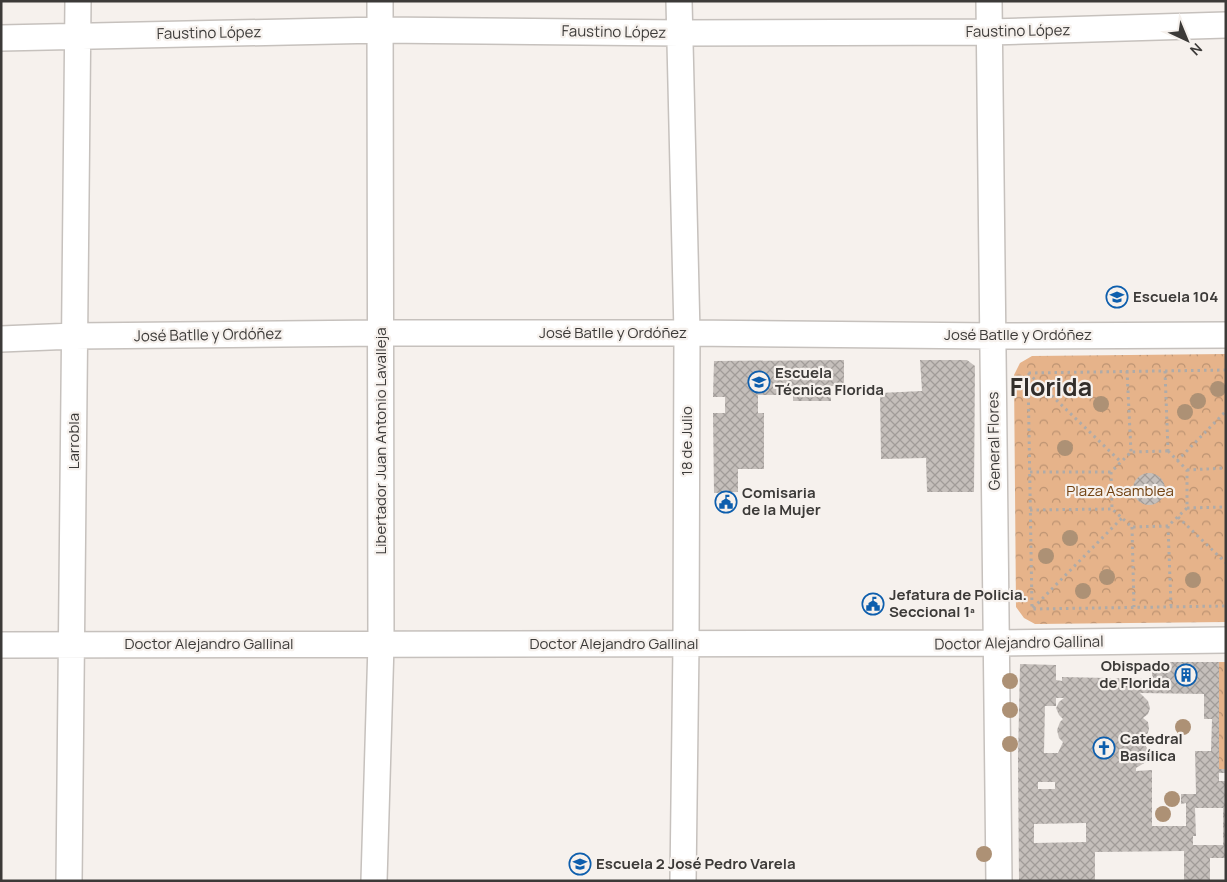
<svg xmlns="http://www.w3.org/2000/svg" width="1227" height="882" font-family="Manrope,sans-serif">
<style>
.park{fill:url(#park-crowns)}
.building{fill:url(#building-cross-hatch);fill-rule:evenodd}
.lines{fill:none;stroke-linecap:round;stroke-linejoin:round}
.minor-casing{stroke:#c6c1bd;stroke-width:28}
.path{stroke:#afaba8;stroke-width:3;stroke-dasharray:2.5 4;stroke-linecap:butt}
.minor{stroke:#fff;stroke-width:25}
.tree{fill:#ad9175}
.labels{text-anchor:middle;stroke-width:4.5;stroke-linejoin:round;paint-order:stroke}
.street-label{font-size:15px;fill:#3c3a38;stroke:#f6f1ed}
.poi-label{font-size:15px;font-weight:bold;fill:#3c3a38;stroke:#f6f1ed;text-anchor:start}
.park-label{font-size:15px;fill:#724212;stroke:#f6f1ed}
.town-label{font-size:25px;font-weight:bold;fill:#322e2b;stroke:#f6f1ed}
</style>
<defs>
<pattern id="park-crowns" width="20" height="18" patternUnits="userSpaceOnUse" patternTransform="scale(1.25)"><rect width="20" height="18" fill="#e6b38a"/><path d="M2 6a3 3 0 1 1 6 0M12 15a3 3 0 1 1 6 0" fill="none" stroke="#bc9372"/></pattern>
<pattern id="building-cross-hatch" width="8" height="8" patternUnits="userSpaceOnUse" patternTransform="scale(1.25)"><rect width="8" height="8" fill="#c5bfbb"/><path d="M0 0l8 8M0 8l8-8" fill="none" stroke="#a19c99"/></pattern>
</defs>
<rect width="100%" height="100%" fill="#f6f1ed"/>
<path class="park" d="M1226 354V622L1035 624 1024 618 1016 607 1014 375 1020 363 1032 356Z
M1219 662H1226V769H1219Z"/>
<path class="building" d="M844 360V386H830L831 401H793V395H758V413H764V469H738V492L714 493 713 413H725V397H713L714 361Z
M920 360H967L975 366 974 492H927L926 458 881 459 880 393 922 391Z
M1133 489a16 16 0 1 1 32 0a16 16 0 1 1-32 0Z
M1162 662H1219V769H1226V773H1219V781H1226V858H1210V881H1184V851L1095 852V881H1019L1018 758 1020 664 1056 665V680L1062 681V677L1152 679V670H1162ZM1140 693 1204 694V719H1212L1211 751H1195L1196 794H1181V804L1186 803V826H1152V770L1136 771V768L1146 762 1149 752 1142 739 1147 735 1149 729 1148 722 1143 718 1148 714 1150 708 1148 701ZM1056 698H1064L1059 702 1056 708 1059 715 1063 719 1060 722 1057 730 1059 738 1063 742 1058 753H1044L1045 706H1056ZM1038 782H1055V789H1038ZM1195 808H1223V845H1193V836H1196ZM1086 823V842L1034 843V824Z"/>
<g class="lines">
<g class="minor-casing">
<path id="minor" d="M679 1 687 333 686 645 683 881
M989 1 999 881
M1 38 380 30 680 33 990 32 1226 25
M1 339 74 336 382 333H687L993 336 1226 335
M1 645 997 643 1226 640
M69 881 78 1
M374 881 381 644 380 1"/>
</g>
<path class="path" d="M1226 370 1028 373 1032 609 1226 606
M1127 371 1131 452
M1165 371 1168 451
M1028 373 1121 462
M1168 451 1187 470V508L1168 526 1132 527 1112 509 1111 472 1131 452Z
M1177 461 1226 411
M1187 470 1226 468
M1030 472H1111
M1187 508 1226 507
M1030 510 1112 509
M1178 517 1226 563
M1168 526 1171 606
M1132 527 1134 607
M1033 608 1122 518"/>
<use href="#minor" class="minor"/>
</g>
<g class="tree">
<circle cx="1218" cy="389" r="8"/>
<circle cx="1198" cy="401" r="8"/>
<circle cx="1101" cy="404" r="8"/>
<circle cx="1185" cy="412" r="8"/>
<circle cx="1065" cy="448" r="8"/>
<circle cx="1070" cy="538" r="8"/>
<circle cx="1046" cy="556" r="8"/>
<circle cx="1107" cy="577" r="8"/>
<circle cx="1193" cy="580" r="8"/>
<circle cx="1083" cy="591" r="8"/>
<circle cx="1010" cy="681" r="8"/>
<circle cx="1010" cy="710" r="8"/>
<circle cx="1183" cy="727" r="8"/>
<circle cx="1010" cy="744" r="8"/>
<circle cx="1172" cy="799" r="8"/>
<circle cx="1163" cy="814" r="8"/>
<circle cx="984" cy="854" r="8"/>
</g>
<defs>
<g id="school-ring" transform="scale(1.125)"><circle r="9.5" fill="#f6f1ed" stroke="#0d5ead" stroke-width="1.5"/><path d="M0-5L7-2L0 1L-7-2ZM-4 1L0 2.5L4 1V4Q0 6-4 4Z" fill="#0d5ead"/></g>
<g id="civic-ring" transform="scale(1.125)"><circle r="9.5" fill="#f6f1ed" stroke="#0d5ead" stroke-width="1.5"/><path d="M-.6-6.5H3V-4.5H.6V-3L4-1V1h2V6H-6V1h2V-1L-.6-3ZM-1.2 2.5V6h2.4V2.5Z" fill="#0d5ead"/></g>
<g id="building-ring" transform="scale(1.125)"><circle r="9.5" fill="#f6f1ed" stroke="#0d5ead" stroke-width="1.5"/><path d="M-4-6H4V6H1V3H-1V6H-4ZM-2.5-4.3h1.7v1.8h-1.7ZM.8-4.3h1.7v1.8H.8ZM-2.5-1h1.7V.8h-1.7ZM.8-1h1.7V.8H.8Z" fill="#0d5ead"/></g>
<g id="church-ring" transform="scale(1.125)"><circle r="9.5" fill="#f6f1ed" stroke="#0d5ead" stroke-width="1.5"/><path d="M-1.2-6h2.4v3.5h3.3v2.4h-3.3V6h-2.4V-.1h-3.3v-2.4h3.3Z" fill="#0d5ead"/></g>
</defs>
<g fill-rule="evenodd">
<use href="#school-ring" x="1117" y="297"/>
<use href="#school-ring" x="759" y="382"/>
<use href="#civic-ring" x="726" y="502"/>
<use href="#civic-ring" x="873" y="604"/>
<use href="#building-ring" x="1186" y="675"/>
<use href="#church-ring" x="1104" y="748"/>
<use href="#school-ring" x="580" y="864"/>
</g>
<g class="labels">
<g class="street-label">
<text transform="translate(1018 31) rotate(-1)" y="5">Faustino López</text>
<text transform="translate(614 32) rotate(1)" y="5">Faustino López</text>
<text transform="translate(209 33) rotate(-1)" y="5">Faustino López</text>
<text x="613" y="338">José Batlle y Ordóñez</text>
<text transform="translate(208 335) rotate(-1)" y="5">José Batlle y Ordóñez</text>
<text x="1018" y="340">José Batlle y Ordóñez</text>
<text transform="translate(74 441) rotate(-90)" y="5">Larrobla</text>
<text transform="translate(381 441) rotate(-90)" y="5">Libertador Juan Antonio Lavalleja</text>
<text transform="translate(687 441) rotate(-90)" y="5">18 de Julio</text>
<text transform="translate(994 441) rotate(-91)" y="5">General Flores</text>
<text transform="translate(1019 643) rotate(-1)" y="5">Doctor Alejandro Gallinal</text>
<text x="209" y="649">Doctor Alejandro Gallinal</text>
<text x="614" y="649">Doctor Alejandro Gallinal</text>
</g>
<g class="poi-label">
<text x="1133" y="302">Escuela 104</text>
<text x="775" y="378">Escuela<tspan x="775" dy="17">Técnica Florida</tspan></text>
<text x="742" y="498">Comisaria<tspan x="742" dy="17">de la Mujer</tspan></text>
<text x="889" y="600">Jefatura de Policia.<tspan x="889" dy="17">Seccional 1ª</tspan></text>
<text x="1170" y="671" text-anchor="end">Obispado<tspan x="1170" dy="17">de Florida</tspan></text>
<text x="1120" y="744">Catedral<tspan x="1120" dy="17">Basílica</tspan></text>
<text x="596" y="869">Escuela 2 José Pedro Varela</text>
</g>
<g class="park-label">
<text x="1120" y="496">Plaza Asamblea</text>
</g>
<g class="town-label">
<text x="1051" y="396">Florida</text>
</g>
</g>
<rect width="1227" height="882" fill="none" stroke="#3c3a38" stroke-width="5"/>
<g transform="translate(1187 40) rotate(136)" stroke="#f6f1ed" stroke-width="4" paint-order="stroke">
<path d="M0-4L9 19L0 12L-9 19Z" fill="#3c3a38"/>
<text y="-8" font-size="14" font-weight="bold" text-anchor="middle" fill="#3c3a38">N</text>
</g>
</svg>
